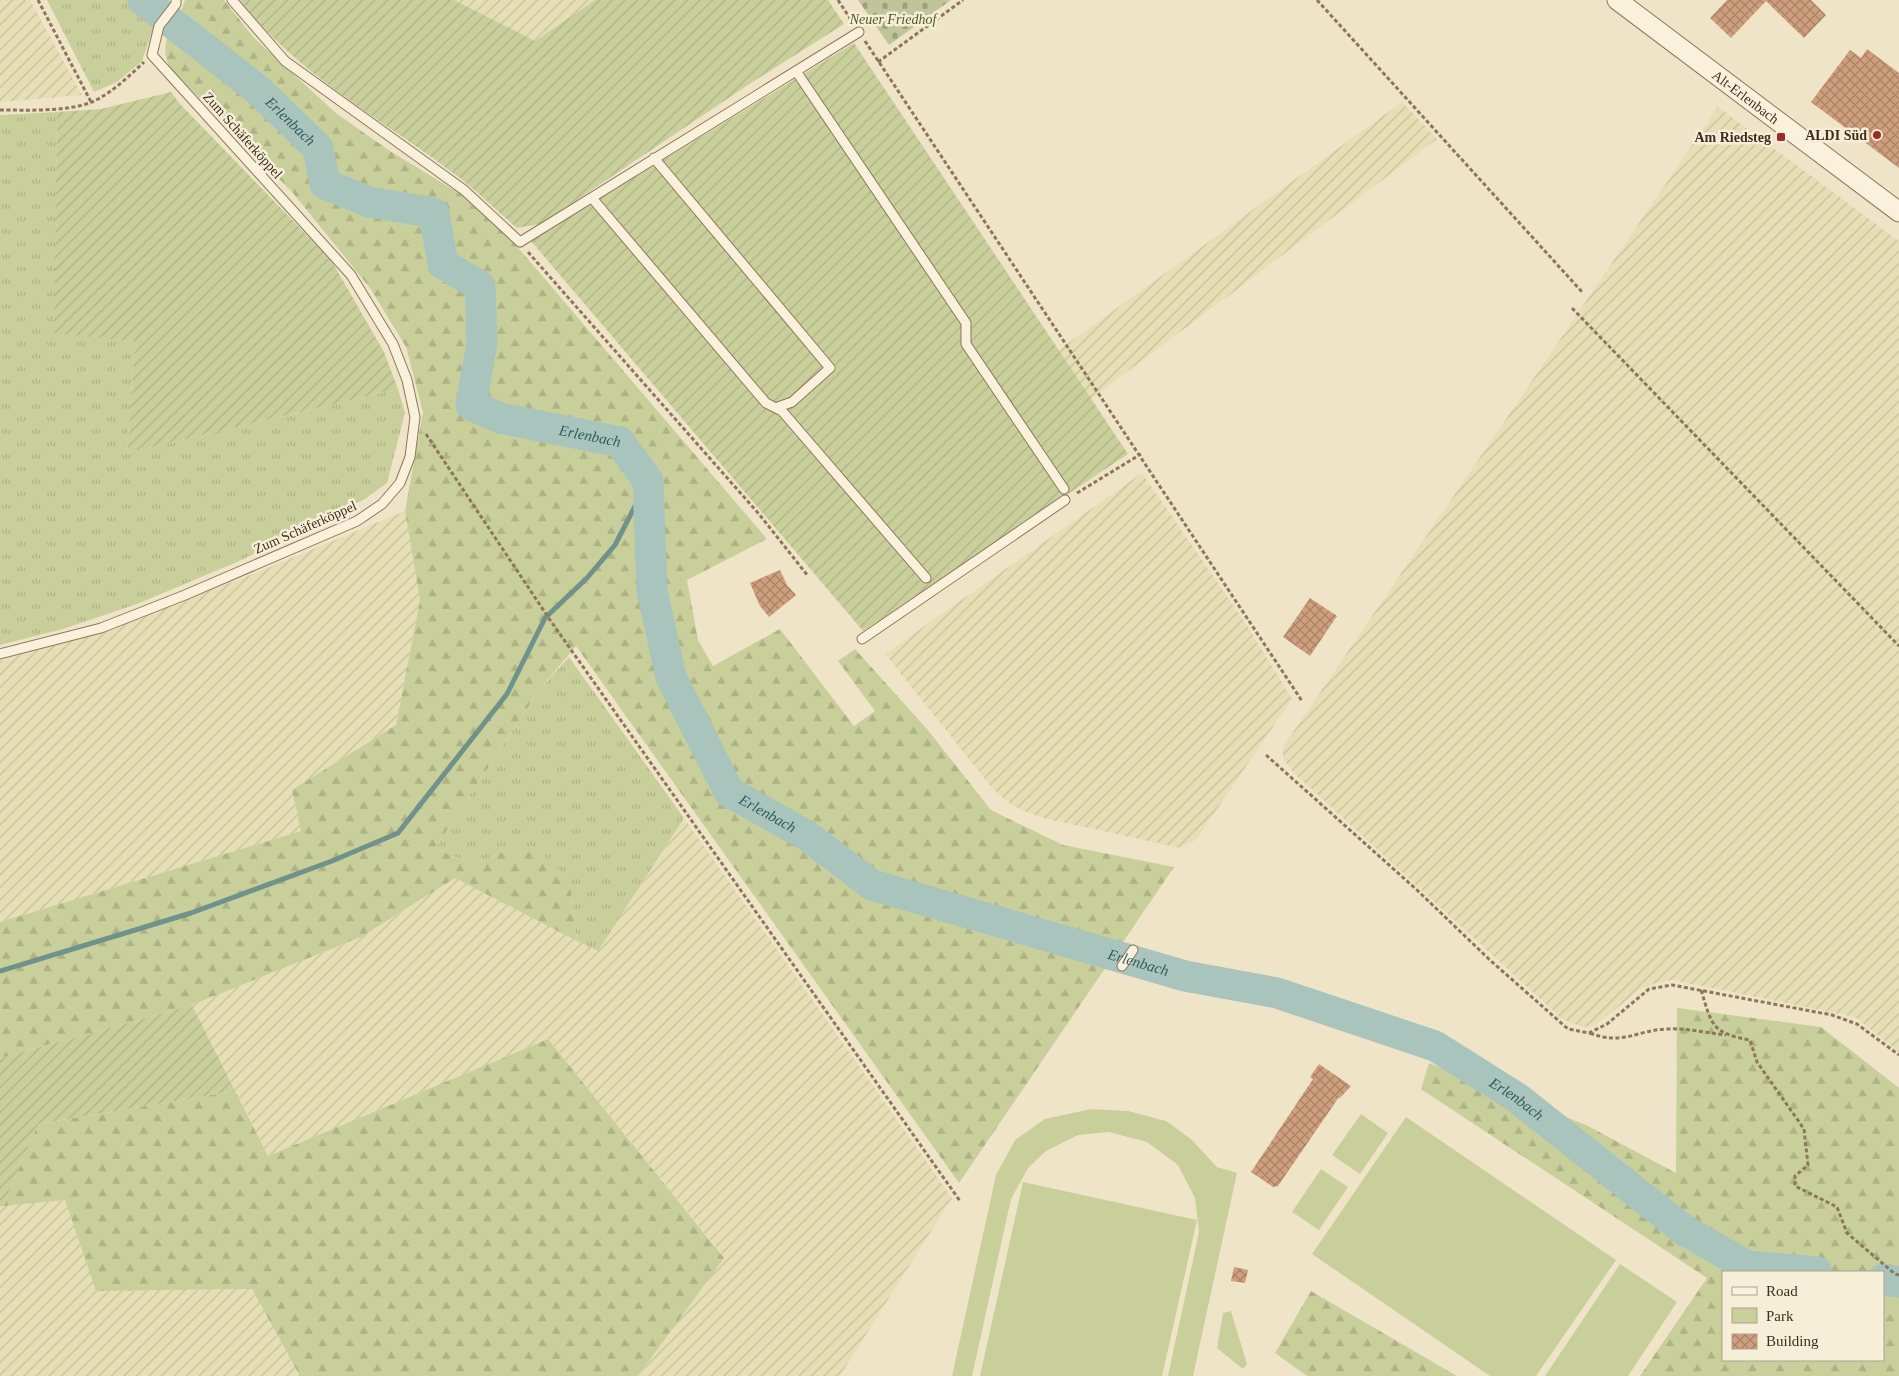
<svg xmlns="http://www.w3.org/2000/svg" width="1899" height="1376" font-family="Georgia,serif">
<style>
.farmland{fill:url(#farmland-furrows)}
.grass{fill:url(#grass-tufts)}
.forest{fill:url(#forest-firs);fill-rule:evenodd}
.cemetery{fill:url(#cemetery-stones)}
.park{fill:#c9cf9b}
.garden{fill:url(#garden-furrows)}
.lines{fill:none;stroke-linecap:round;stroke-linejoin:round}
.stream{stroke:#6f938a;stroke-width:5}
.river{stroke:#a9c4bc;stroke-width:31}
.building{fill:url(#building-cross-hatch)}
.lane-casing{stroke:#8d765c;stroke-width:11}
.street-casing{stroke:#8d765c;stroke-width:21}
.path{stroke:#8d765c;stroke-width:3;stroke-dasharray:4 2.5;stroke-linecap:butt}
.lane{stroke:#faf1dc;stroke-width:9}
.street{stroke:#faf1dc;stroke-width:19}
.poi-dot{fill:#9e2a2b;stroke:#f7eed8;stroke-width:2}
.labels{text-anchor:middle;stroke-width:5;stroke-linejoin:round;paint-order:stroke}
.park-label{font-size:14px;font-style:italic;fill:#4d5a26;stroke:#f7eed8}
.street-label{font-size:14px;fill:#3d2e20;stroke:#f7eed8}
.poi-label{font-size:14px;font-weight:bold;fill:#3d2e20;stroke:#f7eed8;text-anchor:end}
.water-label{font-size:15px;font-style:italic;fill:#2f5d5a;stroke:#f7eed8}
</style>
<defs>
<pattern id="farmland-furrows" width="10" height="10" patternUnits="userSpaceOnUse" patternTransform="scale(1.25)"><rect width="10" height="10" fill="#e6deb5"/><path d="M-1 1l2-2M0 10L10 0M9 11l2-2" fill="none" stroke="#c6bf9b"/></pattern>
<pattern id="grass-tufts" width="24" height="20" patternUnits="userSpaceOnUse" patternTransform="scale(1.25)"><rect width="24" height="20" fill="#c9cf9b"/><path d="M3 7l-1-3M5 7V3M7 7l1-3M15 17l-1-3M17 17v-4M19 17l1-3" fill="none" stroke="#aeb285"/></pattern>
<pattern id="forest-firs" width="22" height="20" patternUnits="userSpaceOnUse" patternTransform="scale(1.25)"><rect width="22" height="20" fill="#c9cf9b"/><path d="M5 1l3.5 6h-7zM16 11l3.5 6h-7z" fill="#aeb285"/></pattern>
<pattern id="cemetery-stones" width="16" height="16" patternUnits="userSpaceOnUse" patternTransform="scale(1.25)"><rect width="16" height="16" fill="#bfc49a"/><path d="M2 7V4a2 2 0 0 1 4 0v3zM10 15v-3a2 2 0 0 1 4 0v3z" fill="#9ca07d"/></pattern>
<pattern id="garden-furrows" width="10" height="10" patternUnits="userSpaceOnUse" patternTransform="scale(1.25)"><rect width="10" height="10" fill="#c9cf9b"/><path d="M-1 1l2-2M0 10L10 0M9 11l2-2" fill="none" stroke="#aeb285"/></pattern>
<pattern id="building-cross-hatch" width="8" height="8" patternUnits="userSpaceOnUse" patternTransform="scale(1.25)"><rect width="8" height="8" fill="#cf9f7d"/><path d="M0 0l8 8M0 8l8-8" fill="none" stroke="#a98266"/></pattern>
</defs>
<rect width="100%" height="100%" fill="#f0e4c8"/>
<path class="farmland" d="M0 0H30L82 95 0 102Z
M454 0H595L535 41Z
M1402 102 1437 139 1091 399 1059 350Z
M1718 107 1899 241V1052L1855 1017 1672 980 1656 983 1639 990 1595 1026 1582 1027 1562 1019 1294 773 1283 759V747Z
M1142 473 1246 624 1292 699 1196 840 1180 848 1039 817 1013 806 993 789 885 654Z
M405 511 420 600 396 725 292 790 302 831 0 922V661L100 632 258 572Z
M684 818 952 1198 840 1376H638L724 1257 548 1039 268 1156 192 1005 361 937 455 878 598 951Z
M65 1200 97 1291 252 1289 300 1376H0V1206Z"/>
<path class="grass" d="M47 0H163L142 61 117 82 94 92Z
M57 112 55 332 135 342 127 453 398 389 405 413 387 483 365 499 237 562 137 604 63 629 0 645V115Z
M569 657 684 818 598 951 577 941 570 880 504 851 473 865 435 848 540 689Z"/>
<path class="forest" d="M185 0H224L254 38 337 114 390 151 459 193 515 244 767 539 687 580 698 640 713 666 780 629 854 726 875 711 838 661 855 649 927 729 991 810 1063 845 1174 867 959 1183 576 646 540 689 435 848 473 865 504 851H539L570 880 577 941 455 878 361 937 192 1005 0 1058V922L301 831 292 790 396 725 420 600 405 511 423 412 406 347 370 288 292 192 170 68C156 39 177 27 185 0Z
M1677 1008 1821 1027 1899 1088V1376H1640L1707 1278 1421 1089 1429 1063 1586 1125 1676 1173ZM1723 1272H1883V1360H1723Z
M548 1039 724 1258 638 1376H300L252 1289 96 1291 65 1200 3 1206 38 1124 235 1091 268 1156Z
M1311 1291 1457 1376H1307L1275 1353Z"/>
<path class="cemetery" d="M858 0H951L889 45Z"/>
<path class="park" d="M1091 1109 1128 1111 1166 1121 1191 1139 1217 1167 1237 1173 1193 1376H1168L1199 1232 1195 1198 1178 1165 1147 1142 1109 1132 1078 1135 1046 1151 1028 1168 1011 1199 972 1376H952L996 1175 1015 1140 1045 1119Z
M1361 1114 1388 1133 1360 1174 1332 1155Z
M1406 1117 1616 1260 1536 1376H1490L1312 1254Z
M1321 1169 1348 1187 1319 1230 1292 1212Z
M1023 1182 1197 1220 1162 1376H980Z
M1620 1264 1677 1302 1628 1376H1545Z
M1231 1311 1247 1364 1243 1369 1217 1348 1223 1313Z"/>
<path class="garden" d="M240 0H454L535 41 595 0H828L844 24 748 85 541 224 517 228C498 212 480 194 460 178 386 121 298 76 240 0Z
M854 43 1128 454 863 631 531 241Z
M171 92 180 104 331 260 384 352 398 389 127 453 135 342 54 333 57 112 101 109Z
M192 1005 235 1091 38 1124 3 1206H0V1058Z"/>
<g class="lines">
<path class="stream" d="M0 971 191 913 332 861 398 833 507 694 545 618 587 578 615 545 648 481"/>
<g class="river">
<path id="s1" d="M143 0 258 90 318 148 325 184 369 202 434 213 443 264 480 286 482 343 471 405 500 418 620 442 648 481 652 591 671 677 729 792 806 835 872 885 1185 976 1277 993 1435 1046 1516 1097 1684 1230 1747 1266 1817 1272"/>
<path d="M1883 1279 1899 1282"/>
</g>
</g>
<path class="building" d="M1727 0H1811L1826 15 1804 38 1766 1 1731 38 1710 18Z
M1867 49 1899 73V168L1811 102 1850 50 1861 58Z
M780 570 787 585 796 595 769 617 760 606 750 583Z
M1310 598 1337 616 1310 656 1283 637Z
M1319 1064 1351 1086 1340 1098 1339 1097 1278 1186 1273 1187 1251 1172 1313 1079 1310 1077Z
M1234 1267 1248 1270 1245 1283 1231 1281Z"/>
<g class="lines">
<g class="lane-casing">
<path id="lane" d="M232 0 285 61 464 190 520 242 859 32
M796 71 966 323V344L1064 489
M654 158 830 368 792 402 778 407
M592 198 766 403 782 411 926 578
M862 639 1065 500
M0 654 101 628 185 595 357 521 382 504 400 483 410 457 415 417 407 380 393 344 351 275 152 55 159 26 176 4V0
M1122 966 1133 950"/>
</g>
<g class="street-casing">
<g id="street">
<path id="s2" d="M1617 0 1899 212"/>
</g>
</g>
<path class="path" d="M38 0 91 102
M838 0 853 23
M1317 0 1583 293
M865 41 1302 701
M878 62 963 0
M0 110C27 110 67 112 92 102 112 93 128 77 144 62
M528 252 759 514 808 576
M1572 308 1899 646
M426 434 550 620 960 1201
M1077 493 1141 454
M1266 755 1417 890 1491 961 1568 1029 1589 1033 1607 1024 1649 989 1672 985 1832 1015 1857 1024 1899 1055
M1701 990C1712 1025 1711 1033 1750 1040L1757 1062 1804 1129 1808 1165 1795 1176V1186L1837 1207 1847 1233 1895 1274 1899 1275
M1590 1033C1622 1046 1637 1030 1667 1029 1687 1028 1707 1033 1726 1035"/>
<use href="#lane" class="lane"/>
<use href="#street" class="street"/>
</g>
<g class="poi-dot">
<circle cx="1877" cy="135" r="5"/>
<rect x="1776" y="132" width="10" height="10" rx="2.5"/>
</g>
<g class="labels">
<g class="park-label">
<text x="893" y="24">Neuer Friedhof</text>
</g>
<g class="street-label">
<text dy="5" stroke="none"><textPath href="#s2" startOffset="161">Alt-Erlenbach</textPath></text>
<text transform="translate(243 135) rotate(48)" y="5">Zum Schäferköppel</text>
<text transform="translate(305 527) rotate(-24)" y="5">Zum Schäferköppel</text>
</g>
<g class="poi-label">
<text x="1867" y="140">ALDI Süd</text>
<text x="1771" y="142">Am Riedsteg</text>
</g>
<g class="water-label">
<text dy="5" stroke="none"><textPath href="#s1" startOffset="191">Erlenbach</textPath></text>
<text dy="5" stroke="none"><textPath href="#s1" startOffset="718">Erlenbach</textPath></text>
<text dy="5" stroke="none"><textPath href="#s1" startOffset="1168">Erlenbach</textPath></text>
<text dy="5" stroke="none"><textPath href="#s1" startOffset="1572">Erlenbach</textPath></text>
<text dy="5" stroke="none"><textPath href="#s1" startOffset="1978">Erlenbach</textPath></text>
</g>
</g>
<rect x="1722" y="1271" width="162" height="90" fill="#f7eed8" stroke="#ada18e"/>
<rect x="1732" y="1287" width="25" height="8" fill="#faf1dc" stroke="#ada18e"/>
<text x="1766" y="1296" font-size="15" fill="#3d2e20">Road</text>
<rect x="1732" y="1308" width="25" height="15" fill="#c9cf9b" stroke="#ada18e"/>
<text x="1766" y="1321" font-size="15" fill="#3d2e20">Park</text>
<rect x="1732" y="1334" width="25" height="15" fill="url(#building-cross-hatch)" stroke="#ada18e"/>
<text x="1766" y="1346" font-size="15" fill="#3d2e20">Building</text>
</svg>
